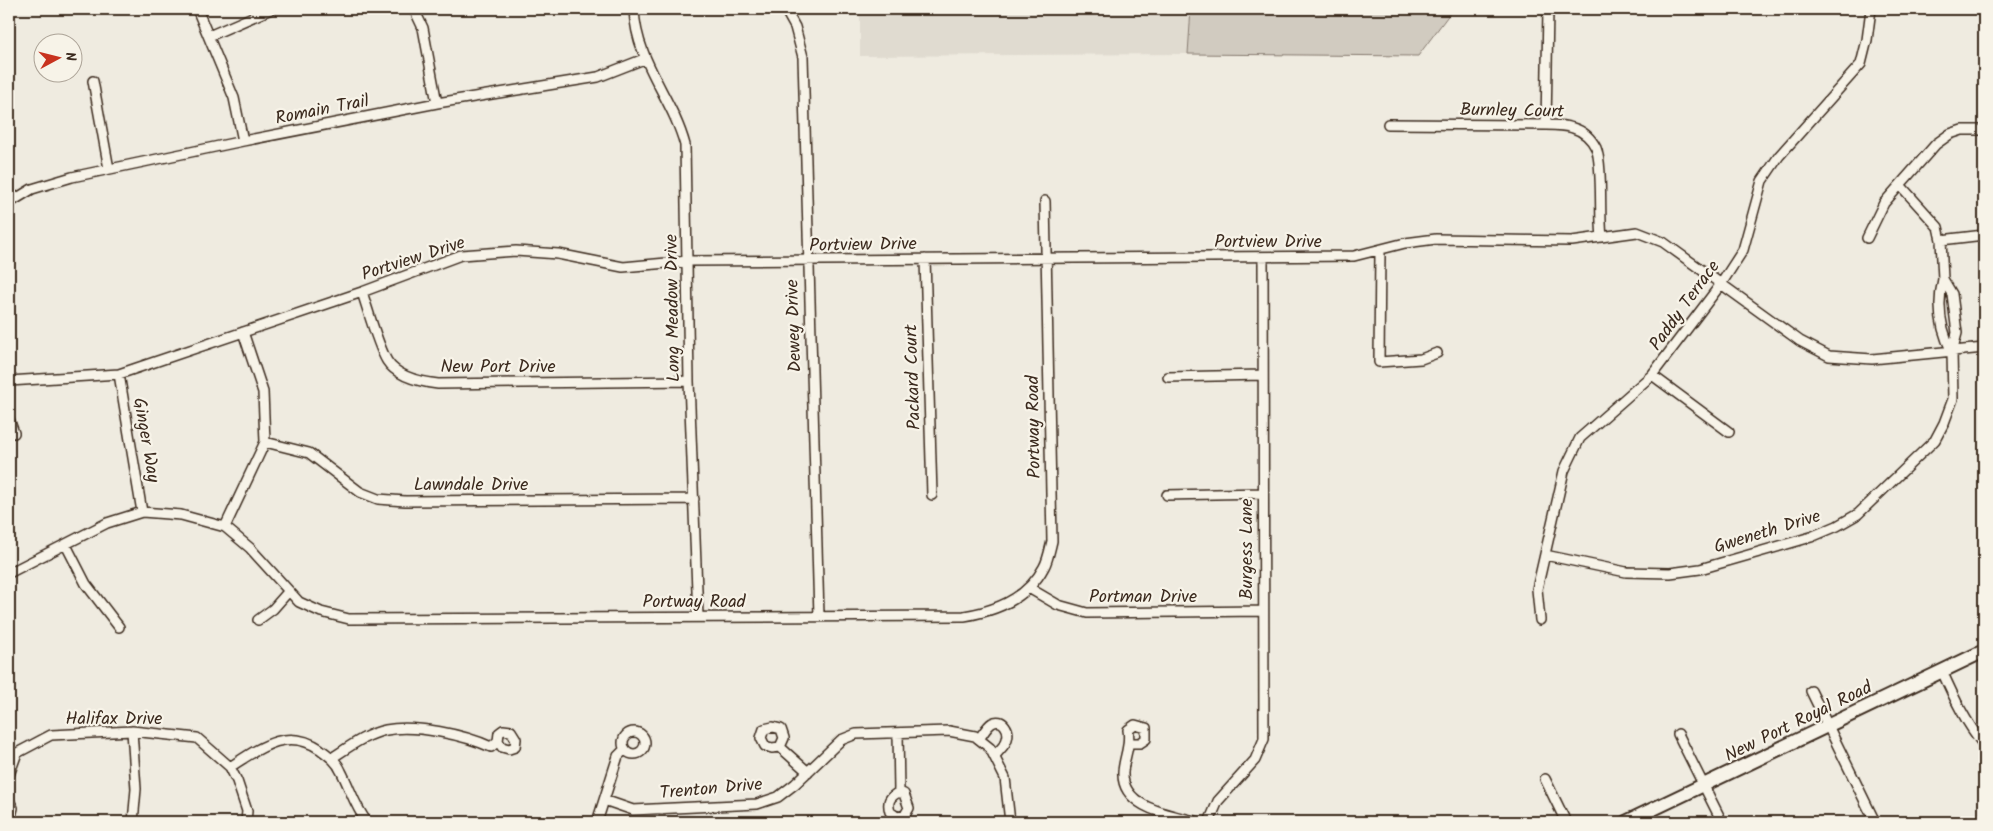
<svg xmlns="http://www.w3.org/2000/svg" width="1993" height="831" font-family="Kalam,sans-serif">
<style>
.built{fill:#e0dbd0}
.green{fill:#d1cbc0;stroke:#867a6f}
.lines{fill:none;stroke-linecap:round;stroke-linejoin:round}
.street-casing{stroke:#3b2a1e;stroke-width:12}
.secondary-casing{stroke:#3b2a1e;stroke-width:16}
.street{stroke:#f7f3e8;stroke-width:9}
.secondary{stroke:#f7f3e8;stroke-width:12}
.labels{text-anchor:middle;stroke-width:4.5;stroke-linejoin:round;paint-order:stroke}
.street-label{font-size:18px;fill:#3b2a1e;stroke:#f7f3e8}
</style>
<rect width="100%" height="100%" fill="#efebe0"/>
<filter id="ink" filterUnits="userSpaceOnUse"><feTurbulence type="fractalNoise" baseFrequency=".02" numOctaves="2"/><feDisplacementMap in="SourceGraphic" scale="10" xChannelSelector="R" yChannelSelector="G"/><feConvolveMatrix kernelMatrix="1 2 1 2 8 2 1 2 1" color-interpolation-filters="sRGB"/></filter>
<g filter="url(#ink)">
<path class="built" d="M860 9H1191L1188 54 860 56Z"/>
<path class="green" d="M1191 9H1453L1418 56 1188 54Z"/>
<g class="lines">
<g class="street-casing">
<path id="street" d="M197 9 234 98 243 141
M414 9 423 28 437 103
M634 9C636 62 672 97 685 145L689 381 698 617
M785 9 795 27 803 57 819 616
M209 36 271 9
M93 81 109 169
M1388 124 1546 125C1555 125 1565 125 1573 128 1583 131 1591 138 1596 148 1603 165 1599 215 1602 237
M1546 125 1548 9
M1901 186 1938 227 1941 240 1943 279
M9 203 32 189 72 177 243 141 437 103 598 77 644 59
M1867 238 1884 203 1936 144 1950 134 1962 130H1984
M1941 240 1984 235
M1380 250 1379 362 1421 359 1437 353
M925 259 932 495
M362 292C368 310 378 346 387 361 397 377 421 382 438 384L689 381
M119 374 142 512
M1652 375 1729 432
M1168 377 1263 375
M9 381 119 374 362 292 461 255 516 251 558 254 623 267 688 261 1354 256 1405 243 1436 239 1572 241 1637 232 1663 242 1800 341 1829 356 1872 359 1984 348
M9 419 14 433
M265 442 309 453 360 492 378 499 405 501 694 499
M1167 495 1263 493
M225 527 265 442 263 392 243 332
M66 545 86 584 119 627
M1545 555 1626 572 1670 573 1700 569 1811 537 1837 526 1858 514 1935 440 1944 423 1953 399 1952 352 1957 333 1952 294 1943 279C1937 304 1940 329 1952 352
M9 573 107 523 142 512 181 515 225 527 250 548 299 602 321 612 349 619 964 616C996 611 1028 598 1044 567 1048 560 1050 549 1052 541L1045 201
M1029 588 1058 605 1087 613 1262 611
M258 620 273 609 288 592
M1540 620 1537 589 1564 471 1580 438 1652 375 1721 284 1743 250 1762 181 1779 156 1861 64 1867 40 1871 9
M1942 671C1954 698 1966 723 1984 745
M1811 691 1875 822
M132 731 136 789 133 822
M623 743a11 11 0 1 1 22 0a11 11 0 1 1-22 0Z
M898 733 899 792C889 797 887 802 890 812L897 817 905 815 909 808 904 794 899 792
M1678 734 1722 822
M979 739C983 734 987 726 992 723 1003 717 1010 730 1007 739 1006 745 998 751 995 756
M1130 743H1140L1146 739V728L1135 725 1128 730C1131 745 1124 757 1123 772 1121 809 1173 815 1198 822
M780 747 784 738 781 729 773 727 764 729 761 738 765 746 772 748 780 747 808 772
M332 758C349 747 366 734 386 730 415 724 465 735 491 747L498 741 502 747 509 749 515 747 516 739 511 731 503 730 499 733 498 741
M230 767C258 749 287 726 320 749 328 755 337 761 341 771 350 788 355 807 367 822
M9 775 17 753 51 735 132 731 197 738 230 767 237 781 247 811 246 822
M1545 779 1566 822
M604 800 633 810 757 804 778 797 795 784 841 740 856 734 949 731 975 736 990 748 1005 778 1010 822
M9 801 13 808 11 816H9
M597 822 618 756 624 750
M1209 822 1218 801 1255 760 1264 739 1263 258"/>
</g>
<g class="secondary-casing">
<path id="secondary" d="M1626 822 1984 651"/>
</g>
<use href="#street" class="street"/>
<use href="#secondary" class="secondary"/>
</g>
</g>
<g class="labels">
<g class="street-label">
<text transform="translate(322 109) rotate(-11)" y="6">Romain Trail</text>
<text transform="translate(1512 110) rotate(1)" y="6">Burnley Court</text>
<text x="1268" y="247">Portview Drive</text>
<text transform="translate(863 244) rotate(-1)" y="6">Portview Drive</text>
<text transform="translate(413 258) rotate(-18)" y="6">Portview Drive</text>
<text transform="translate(1684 305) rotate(-54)" y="6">Paddy Terrace</text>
<text transform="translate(672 308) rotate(-91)" y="6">Long Meadow Drive</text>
<text transform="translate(793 326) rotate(-92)" y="6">Dewey Drive</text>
<text x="498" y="372">New Port Drive</text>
<text transform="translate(912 377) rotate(-92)" y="6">Packard Court</text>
<text transform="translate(1033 427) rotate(-91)" y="6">Portway Road</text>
<text transform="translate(147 440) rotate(80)" y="6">Ginger Way</text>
<text x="471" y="490">Lawndale Drive</text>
<text transform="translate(1767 531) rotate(-17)" y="6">Gweneth Drive</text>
<text transform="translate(1246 549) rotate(-90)" y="6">Burgess Lane</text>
<text x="1143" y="602">Portman Drive</text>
<text x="694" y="607">Portway Road</text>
<text x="114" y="724">Halifax Drive</text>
<text transform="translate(1798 721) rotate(-26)" y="6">New Port Royal Road</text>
<text transform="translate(711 788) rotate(-5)" y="6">Trenton Drive</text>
</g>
</g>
<rect width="1993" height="831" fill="none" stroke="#f7f3e8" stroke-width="30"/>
<rect x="15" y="15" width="1963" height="801" fill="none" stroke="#3b2a1e" stroke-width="2" filter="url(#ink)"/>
<g transform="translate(58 58) rotate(83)"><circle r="24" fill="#f7f3e8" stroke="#aca397"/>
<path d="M0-4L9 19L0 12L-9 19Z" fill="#c8321e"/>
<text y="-8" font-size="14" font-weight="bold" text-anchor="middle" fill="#3b2a1e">N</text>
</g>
</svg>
